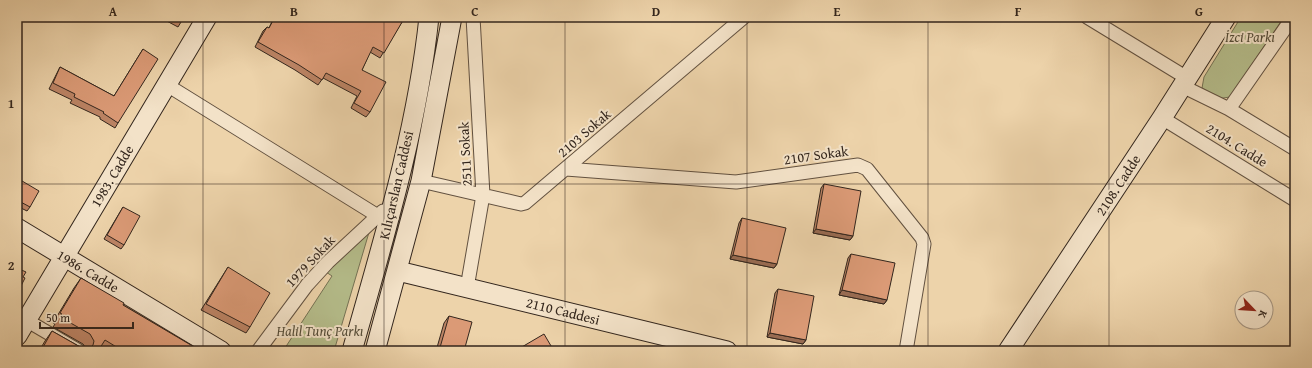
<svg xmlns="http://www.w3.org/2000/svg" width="1312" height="368" font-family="'Gentium Book Plus',serif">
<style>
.green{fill:#b5bd8b;stroke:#747254}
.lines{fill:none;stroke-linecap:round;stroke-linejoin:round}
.street-casing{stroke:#625140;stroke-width:15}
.secondary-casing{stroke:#33261d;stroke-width:21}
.street{stroke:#f3e2c8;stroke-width:13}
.secondary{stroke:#f3e2c8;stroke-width:19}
.wall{fill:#bc8465;stroke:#33261d}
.shaded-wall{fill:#996c53;stroke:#33261d}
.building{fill:#db9a76;stroke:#33261d}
.grid{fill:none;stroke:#33261d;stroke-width:1;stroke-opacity:0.55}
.labels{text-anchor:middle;stroke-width:4;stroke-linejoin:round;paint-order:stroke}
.park-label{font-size:14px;font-style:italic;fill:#544c38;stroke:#f3e2c8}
.street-label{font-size:14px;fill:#33261d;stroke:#f3e2c8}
.neatline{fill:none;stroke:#33261d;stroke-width:1.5}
.grid-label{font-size:13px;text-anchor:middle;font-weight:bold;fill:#33261d}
</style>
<rect width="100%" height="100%" fill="#edd3aa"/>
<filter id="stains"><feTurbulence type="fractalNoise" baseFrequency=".005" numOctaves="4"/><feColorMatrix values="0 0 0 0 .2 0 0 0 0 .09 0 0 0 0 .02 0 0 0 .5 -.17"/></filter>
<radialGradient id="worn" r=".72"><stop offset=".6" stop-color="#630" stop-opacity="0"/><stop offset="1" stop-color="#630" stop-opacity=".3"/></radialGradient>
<path class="green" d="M1241 17H1284L1230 97 1216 99 1202 88 1204 77Z
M370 229 334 351H283L332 276 326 272Z"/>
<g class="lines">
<g class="street-casing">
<path id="street" d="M1087 17 1187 78
M167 85 378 216
M1182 86 1229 109 1295 149
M1229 109 1293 17
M1162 118 1295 200
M566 169 736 182 858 165 867 169 922 238 924 244 906 351
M421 181 521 204 525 203 744 17
M467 288 483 195 473 17
M26 320 79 351
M258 351 307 285 328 262 383 211"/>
</g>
<g class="secondary-casing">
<path id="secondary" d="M17 228 221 351
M398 271 727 351
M17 336 207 17
M352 351C383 241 417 131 429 17
M375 351 421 181 452 17
M1008 351 1162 118 1226 17"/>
</g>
<use href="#street" class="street"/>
<use href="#secondary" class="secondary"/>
</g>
<path class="wall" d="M162 17H184L178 27 161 18Z
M274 17H405L380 58 370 52 362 70 370 112 366 117 351 108 357 96 323 78 318 85 295 70 255 47 263 31 267 27 269 28Z
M143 49 118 123 115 128 100 119V117L70 103 72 100 49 89 60 67 114 96Z
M17 178 30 207 27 211 17 206Z
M824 184 853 236 850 240 813 233 821 188Z
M123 207 124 245 121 249 104 239Z
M742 218 777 264 774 268 730 259 739 223Z
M851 254 887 300 884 304 839 295 848 258Z
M228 267 250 327 246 333 201 310Z
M81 278 123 305 201 351H99L98 350V351H39L45 341 52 331 82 348H86L83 344 53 327 55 324 53 323 74 288Z
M778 289 806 340 803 344 767 337 775 293Z
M449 316 464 351H436L444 323Z"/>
<path class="shaded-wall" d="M816 229 853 236 850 240 813 233Z
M733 255 777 264 774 268 730 259Z
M842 290 887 300 884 304 839 295Z
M770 333 806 340 803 344 767 337Z"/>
<path class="building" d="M175 17H184L182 21Z
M275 17H405L384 53 373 47 362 70 386 82 370 112 354 103 361 91 326 73 322 80 299 65 258 42 267 27 269 28Z
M143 49 158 59 118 123 103 113 104 112 74 97 75 94 53 83 60 67 114 96Z
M17 178 39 191 30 207 17 200Z
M824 184 861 191 853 236 816 229Z
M123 207 140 216 124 245 107 235Z
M742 218 786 228 777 264 733 255Z
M851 254 895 263 887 300 842 290Z
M228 267 270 293 250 327 206 304Z
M17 268 26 272 23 277 25 278 17 294Z
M81 278 124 303 123 305 201 351H123L105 340 98 351H41L52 331 82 348H90L93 345 94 341 90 334 60 317 62 314 60 313Z
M778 289 814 296 806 340 770 333Z
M449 316 472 322 464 351H439Z
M544 334 554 351H515Z
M619 348 620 351H613Z"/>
<path class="grid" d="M203 17V351M384 17V351M565 17V351M747 17V351M928 17V351M1109 17V351M17 184H1295"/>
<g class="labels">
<g class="park-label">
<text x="1250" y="42">İzci Parkı</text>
<text x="320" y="336">Halil Tunç Parkı</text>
</g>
<g class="street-label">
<text transform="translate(584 133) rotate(-41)" y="5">2103 Sokak</text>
<text transform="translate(1237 145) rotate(32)" y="5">2104. Cadde</text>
<text transform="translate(465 154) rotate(-93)" y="5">2511 Sokak</text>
<text transform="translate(816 155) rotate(-8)" y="5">2107 Sokak</text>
<text transform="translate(112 176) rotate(-59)" y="5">1983. Cadde</text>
<text transform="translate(396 185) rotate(-77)" y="5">Kılıçarslan Caddesi</text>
<text transform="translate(1118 185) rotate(-57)" y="5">2108. Cadde</text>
<text transform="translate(310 261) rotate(-47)" y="5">1979 Sokak</text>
<text transform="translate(88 271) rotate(31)" y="5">1986. Cadde</text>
<text transform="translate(563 311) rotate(14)" y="5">2110 Caddesi</text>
</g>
</g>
<rect width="1312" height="368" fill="none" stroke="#edd3aa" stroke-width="44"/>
<g transform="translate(1254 310) rotate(115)"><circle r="19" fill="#f3e2c8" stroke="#a69784"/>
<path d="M0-3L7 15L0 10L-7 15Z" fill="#8f2418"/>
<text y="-6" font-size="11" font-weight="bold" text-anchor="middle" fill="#33261d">K</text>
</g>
<path d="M40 322v6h93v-6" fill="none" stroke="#33261d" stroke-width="2"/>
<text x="46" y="322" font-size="12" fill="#33261d" stroke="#f3e2c8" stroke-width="3" paint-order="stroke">50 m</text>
<rect x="22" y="22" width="1268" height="324" class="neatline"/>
<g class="grid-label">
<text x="113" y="16">A</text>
<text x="294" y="16">B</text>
<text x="475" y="16">C</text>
<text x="656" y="16">D</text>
<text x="837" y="16">E</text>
<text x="1018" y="16">F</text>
<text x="1199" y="16">G</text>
<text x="11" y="108">1</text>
<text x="11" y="270">2</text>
</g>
<rect width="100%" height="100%" filter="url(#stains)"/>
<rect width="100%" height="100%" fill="url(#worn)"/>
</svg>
